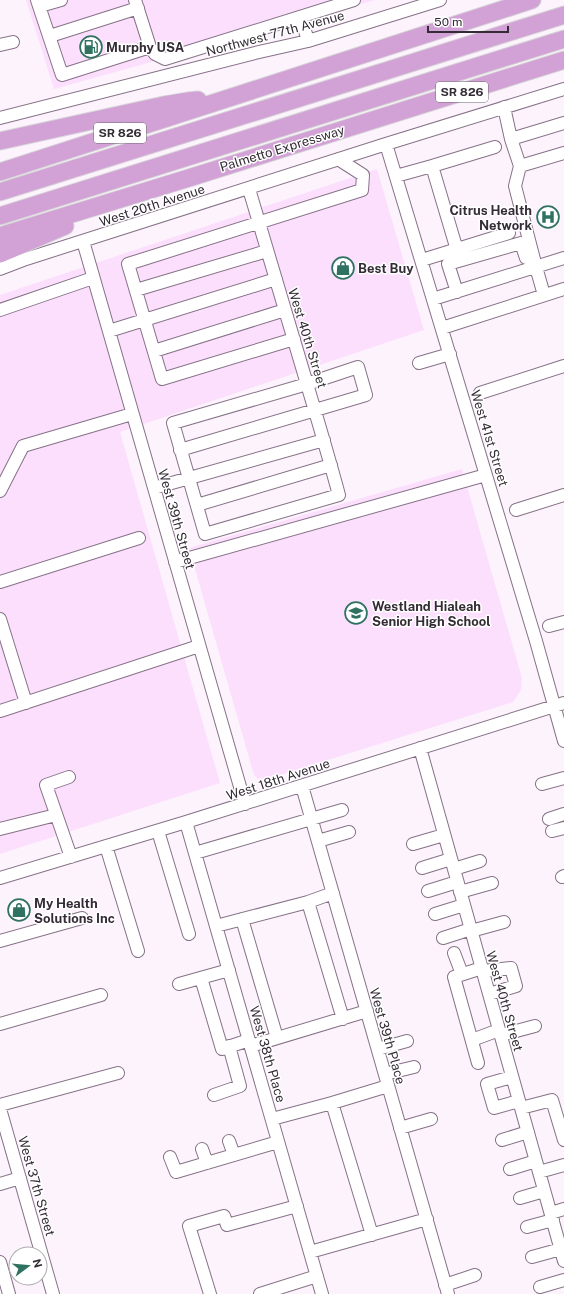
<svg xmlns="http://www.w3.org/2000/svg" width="564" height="1294" font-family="'Public Sans',sans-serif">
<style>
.built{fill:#fcdffd}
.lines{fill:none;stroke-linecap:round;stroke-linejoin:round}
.minor-casing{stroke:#867287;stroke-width:14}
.highway-casing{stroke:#d6d5d7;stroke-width:19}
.minor{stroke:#fff;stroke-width:12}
.highway{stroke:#d2a1d5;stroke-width:17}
.labels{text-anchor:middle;stroke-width:3;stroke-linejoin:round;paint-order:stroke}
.shield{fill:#fff;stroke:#716b72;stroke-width:1}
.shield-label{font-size:12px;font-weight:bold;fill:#342c35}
.street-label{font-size:13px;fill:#342c35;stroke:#fff}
.poi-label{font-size:13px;font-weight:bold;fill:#342c35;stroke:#fff;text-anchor:start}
</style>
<rect width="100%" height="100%" fill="#fcf3fd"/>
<path class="built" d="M26 0H375L54 89Z
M377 169 424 330 120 432 220 783 0 854V295Z
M462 469 522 678 521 690 513 702 264 780H259L254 775 189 548Z"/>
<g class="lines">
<g class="minor-casing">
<path id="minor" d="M37 0 62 75 150 47
M135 0 150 47 155 54 165 59 354 0
M40 6 61 0
M301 17 308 41
M50 36 138 8
M0 45 13 42
M504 107 511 139
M0 118 255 53 308 41 440 0
M564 123 511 139 520 166 564 153
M386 144 536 641 564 741
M432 166 495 147
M520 166 515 186 536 267 544 295
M396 176 432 166 457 250
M83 241 245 804
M422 260 509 233
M0 269 26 259 386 144 564 89
M136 290 267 251
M457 292 448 264 521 243 526 258
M433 299 564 258
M0 310 93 278
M442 328 564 289
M109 331 276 279
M294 339 162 379 128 264 362 190 363 175 338 159
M154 351 285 310
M419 363 450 354
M480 393 564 366
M180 450 366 395 358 367 307 384 173 423 205 534 339 495C329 458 318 421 307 384L249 189
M154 488 324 440
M0 491 23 446 132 414
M197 505 331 465
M516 510 564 495
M175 562 486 475
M0 582 139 538
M0 619 26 703
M549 626 564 622
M0 711 199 646
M420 748 564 1261
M69 777 46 785 71 857
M542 784 564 778
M302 786 448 1294
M549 819 564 814
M186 822 322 1294
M0 829 56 815
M158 831 189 934
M552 831 564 828
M318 841 349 832
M413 844 444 835
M106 846 138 951
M195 853 342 810
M422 868 451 859
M454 869 480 861
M562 877 564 876
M0 878 186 822 564 703
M428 891 457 882
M460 892 492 883
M333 893 308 902 343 1019
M435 914 464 905
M242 919 277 1038
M216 926 308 902
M471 931 504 922
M443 938 471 929
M0 941 82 918
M454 953 462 974
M483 971 511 968 516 986 489 994
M201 978 222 1049 249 1040
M179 984 229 970
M0 1024 101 995
M501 1035 535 1026
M472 1040 499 1030
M251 1046 367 1011
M378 1049 407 1041
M478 1063 454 977 482 968
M385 1074 414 1067
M512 1077 487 1084 494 1108 519 1101
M214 1095 240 1086 229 1046
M332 1103 388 1086
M0 1105 118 1073
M521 1108 552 1100 564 1140
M0 1109 53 1294
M272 1119 332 1103 372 1235
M400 1128 431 1119
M502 1140 528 1132
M229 1141 234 1155
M202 1149 207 1163
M170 1157 176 1172 278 1142
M510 1169 536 1161
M539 1172 564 1165
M0 1184 20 1178
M520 1198 544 1191
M551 1213 564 1209
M527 1227 553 1220
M310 1252 427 1219
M532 1257 561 1249
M0 1262 9 1294
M445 1285 475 1275
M540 1287 564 1280
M210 1294 189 1226 224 1216 227 1225 297 1206
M260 1294 317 1276"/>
</g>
<g class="highway-casing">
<path id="highway" d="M0 141 164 105 188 101 198 100
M0 172 532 0
M0 192 564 15
M0 216 564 39
M0 236 192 177 564 60
M0 254 65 226"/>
</g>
<use href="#minor" class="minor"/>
<use href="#highway" class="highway"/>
</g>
<defs>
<g id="fuel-ring" transform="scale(1.15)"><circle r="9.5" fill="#fff" stroke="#307262" stroke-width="1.5"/><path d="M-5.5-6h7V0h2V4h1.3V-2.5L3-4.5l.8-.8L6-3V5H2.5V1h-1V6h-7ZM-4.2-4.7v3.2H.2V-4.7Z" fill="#307262"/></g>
<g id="hospital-ring" transform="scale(1.15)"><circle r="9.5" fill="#fff" stroke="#307262" stroke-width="1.5"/><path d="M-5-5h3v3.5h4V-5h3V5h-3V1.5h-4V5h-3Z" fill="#307262"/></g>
<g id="shop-ring" transform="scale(1.15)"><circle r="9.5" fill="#fff" stroke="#307262" stroke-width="1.5"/><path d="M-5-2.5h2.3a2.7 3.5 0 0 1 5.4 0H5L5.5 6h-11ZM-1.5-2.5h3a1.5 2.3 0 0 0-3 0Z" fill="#307262"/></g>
<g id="school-ring" transform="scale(1.15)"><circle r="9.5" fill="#fff" stroke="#307262" stroke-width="1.5"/><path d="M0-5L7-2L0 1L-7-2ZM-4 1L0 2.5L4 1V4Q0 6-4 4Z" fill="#307262"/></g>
</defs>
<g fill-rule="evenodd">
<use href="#fuel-ring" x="91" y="47"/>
<use href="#hospital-ring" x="548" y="217"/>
<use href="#shop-ring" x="343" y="268"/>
<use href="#school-ring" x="356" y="613"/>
<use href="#shop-ring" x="19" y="910"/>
</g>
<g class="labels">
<g class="shield">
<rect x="436" y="82" width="52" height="20" rx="3"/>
<rect x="94" y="123" width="52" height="20" rx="3"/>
</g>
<g class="shield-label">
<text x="462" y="96">SR 826</text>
<text x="120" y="137">SR 826</text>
</g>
<g class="street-label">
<text transform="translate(275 33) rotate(-15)" y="5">Northwest 77th Avenue</text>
<text transform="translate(282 148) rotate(-17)" y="5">Palmetto Expressway</text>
<text transform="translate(152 205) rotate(-18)" y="5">West 20th Avenue</text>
<text transform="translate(308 338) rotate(73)" y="5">West 40th Street</text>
<text transform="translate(490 438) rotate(73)" y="5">West 41st Street</text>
<text transform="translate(177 519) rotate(74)" y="5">West 39th Street</text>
<text transform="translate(278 779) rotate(-18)" y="5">West 18th Avenue</text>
<text transform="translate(505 1001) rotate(74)" y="5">West 40th Street</text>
<text transform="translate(388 1036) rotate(74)" y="5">West 39th Place</text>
<text transform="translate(268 1054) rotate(74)" y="5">West 38th Place</text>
<text transform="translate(37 1186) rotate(74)" y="5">West 37th Street</text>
</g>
<g class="poi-label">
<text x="106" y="52">Murphy USA</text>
<text x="532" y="215" text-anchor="end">Citrus Health<tspan x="532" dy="15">Network</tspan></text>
<text x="358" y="273">Best Buy</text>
<text x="372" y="611">Westland Hialeah<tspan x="372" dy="15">Senior High School</tspan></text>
<text x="34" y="908">My Health<tspan x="34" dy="15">Solutions Inc</tspan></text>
</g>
</g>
<g transform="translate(28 1266) rotate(74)"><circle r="19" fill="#ffffff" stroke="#aeabae"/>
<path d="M0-3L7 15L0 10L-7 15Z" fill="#307262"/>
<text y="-6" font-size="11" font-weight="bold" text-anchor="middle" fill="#342c35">N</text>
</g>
<path d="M428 26v6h80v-6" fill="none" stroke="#342c35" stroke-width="2"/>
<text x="434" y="26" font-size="12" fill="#342c35" stroke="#ffffff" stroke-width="3" paint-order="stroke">50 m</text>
</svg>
